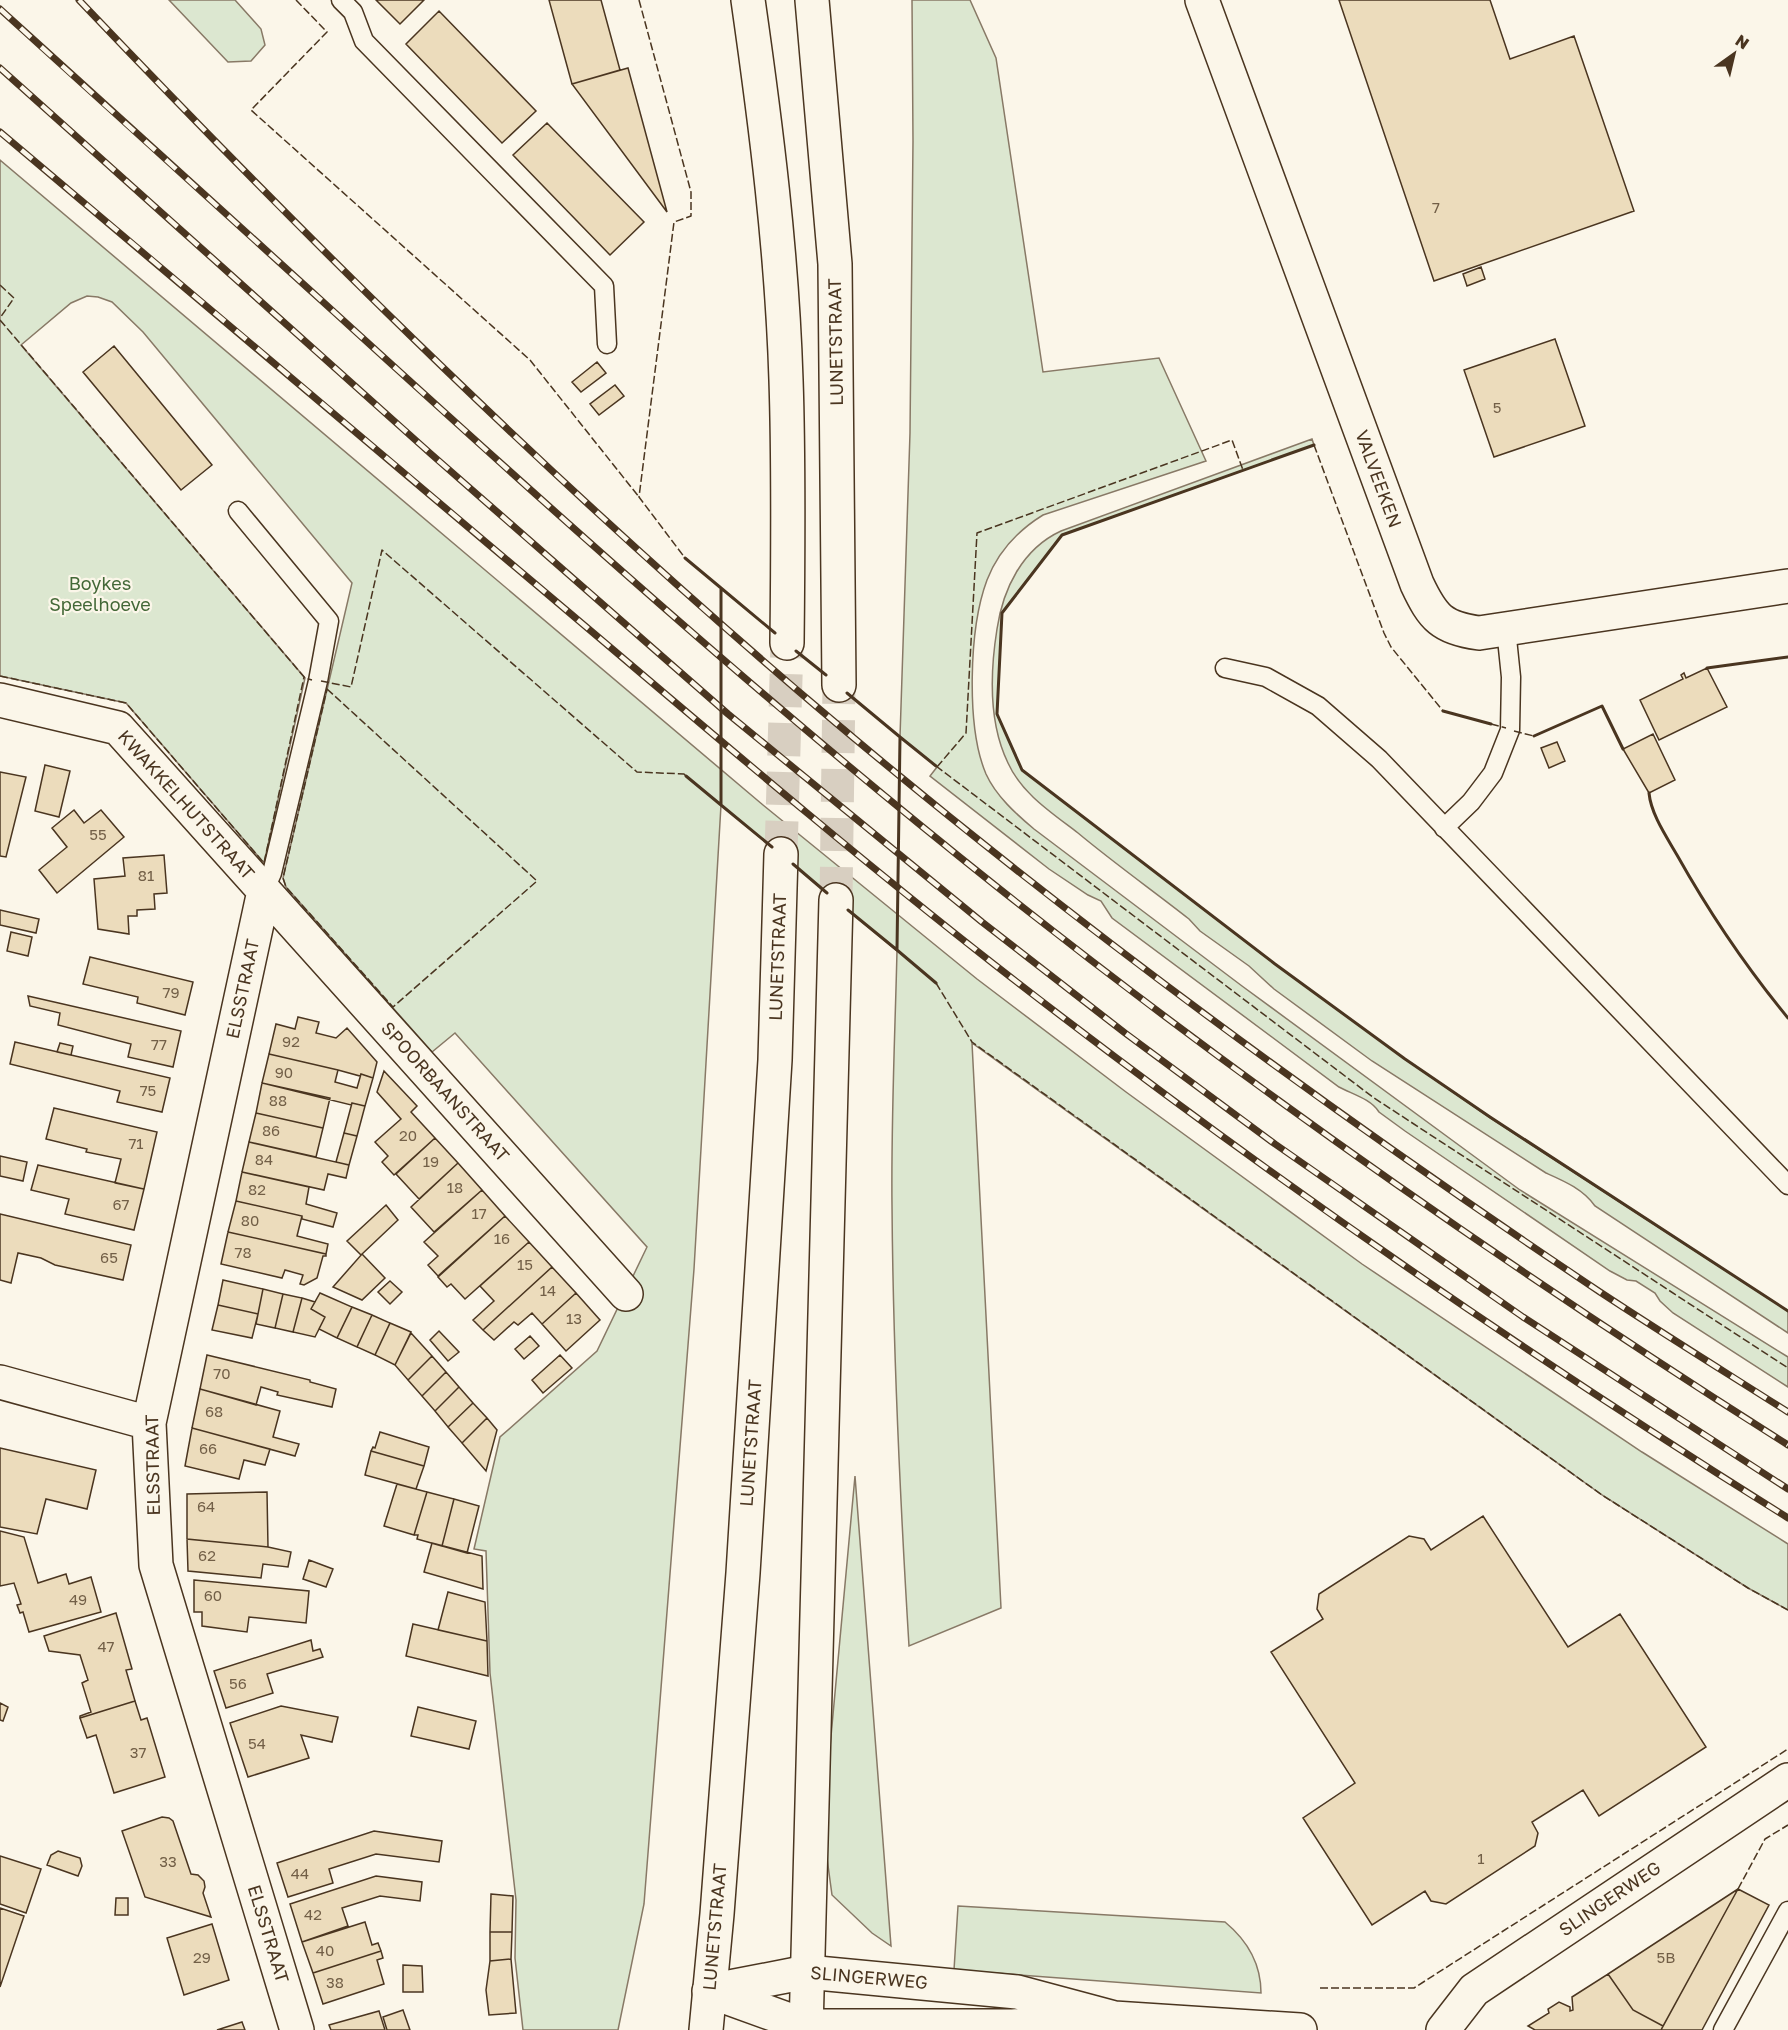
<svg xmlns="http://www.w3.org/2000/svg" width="1788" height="2030" font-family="'Golos Text',sans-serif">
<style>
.green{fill:#dce7d0;stroke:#887966;stroke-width:1.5}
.building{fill:#ecdcbc;stroke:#4a3520;stroke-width:1.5}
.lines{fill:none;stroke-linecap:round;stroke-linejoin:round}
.secondary-tunnel{stroke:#d8cfc1;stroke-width:33;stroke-dasharray:33 16;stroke-linecap:butt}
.lane-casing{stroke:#4a3520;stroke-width:21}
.street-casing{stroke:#4a3520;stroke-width:36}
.secondary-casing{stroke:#4a3520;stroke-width:36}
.lane{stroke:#fbf6e9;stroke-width:18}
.street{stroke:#fbf6e9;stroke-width:33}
.secondary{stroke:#fbf6e9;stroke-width:33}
.rail-casing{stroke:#4a3520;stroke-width:7}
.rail{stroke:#fbf6e9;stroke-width:4.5;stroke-dasharray:14;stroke-linecap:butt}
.fence{stroke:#4a3520;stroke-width:1.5;stroke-dasharray:8 3;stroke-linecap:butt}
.wall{stroke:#4a3520;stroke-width:3}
.labels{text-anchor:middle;stroke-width:4.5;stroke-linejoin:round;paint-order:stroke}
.number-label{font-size:15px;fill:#725f47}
.street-label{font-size:18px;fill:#4a3520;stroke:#fbf6e9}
.park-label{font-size:18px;fill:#436837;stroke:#fbf6e9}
</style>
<rect width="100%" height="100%" fill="#fbf6e9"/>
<path class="green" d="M169 0H235L261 29 265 45 251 61 228 62Z
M912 0H970L996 58 1043 372 1159 358 1206 461 1043 515C1017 531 998 552 987 580 969 628 966 727 986 774 996 796 1016 814 1034 829L1242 986 1520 1190 1788 1357V1387L1673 1313 1660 1301 1655 1293 1636 1281 1627 1280 1610 1271 1405 1131 1379 1112C1371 1099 1352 1094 1339 1087L1112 918 1101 901 1088 895 1049 869 930 776 937 767 900 737 910 433 913 141Z
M0 160 763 805 977 979 1126 1092 1362 1264 1642 1452 1788 1544V1610L1748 1588 1602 1495 972 1043 1001 1608 909 1646C900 1498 893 1353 892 1205 891 1120 895 1035 897 951L721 805 694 1269 644 1904 618 2030H523L515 1958 516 1900 490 1673 486 1551 474 1549 500 1437 597 1351 647 1247 455 1033 432 1052 286 887 283 878 352 583 143 332 112 302 98 297 87 296 71 303 21 345 305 678 264 863 126 703 0 676Z
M1312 439 1314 445 1062 535 1002 613 997 714 1022 770 1275 964 1405 1059 1490 1118 1788 1311V1333L1595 1206C1583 1189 1564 1181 1546 1173L1372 1061 1274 989 1249 966 1200 931 1189 919C1152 890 1114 863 1078 833 1052 813 1022 794 1008 763 988 722 990 673 997 629 1003 589 1022 549 1061 531Z
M855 1476 891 1946 872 1933 832 1895 827 1858 829 1758Z
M958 1906 1225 1922C1248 1941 1261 1963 1261 1993L954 1970Z"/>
<path class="building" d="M376 0H424L400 24Z
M549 0H601L620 70 572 84Z
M1339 0H1490L1510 59 1574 36 1634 211 1434 281Z
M439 11 536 111 502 143 406 44Z
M628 68 667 212 572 84Z
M547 123 644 222 610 255 513 155Z
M1481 267 1485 279 1467 286 1463 274Z
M1555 339 1585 426 1494 457 1464 370Z
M114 346 212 465 181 490 83 372Z
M597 362 606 373 581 392 572 382Z
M615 385 624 396 599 415 590 404Z
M1707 668 1727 707 1659 740 1640 700 1683 679 1681 675 1684 673 1686 678Z
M1653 734 1675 780 1649 793 1623 749Z
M1557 742 1565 761 1549 768 1541 748Z
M45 765 70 771 59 817 35 811Z
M0 772 26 777 6 857 0 856Z
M74 810 84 823 101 810 124 837 57 893 39 870 67 847 52 828Z
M164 855 167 893 154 894 155 909 137 910V916H128L129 934 98 929 94 879 125 876 123 858Z
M0 910 39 919 36 933 0 925Z
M11 932 32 937 28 956 7 951Z
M90 957 193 982 185 1015 137 1003 138 997 83 984Z
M28 996 181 1031 173 1067 128 1057 131 1044 58 1025 60 1013 30 1006Z
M298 1017 319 1022 316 1033 336 1038 347 1028 377 1062 373 1078 361 1074 360 1076 338 1070 269 1054 276 1024 295 1029Z
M15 1042 170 1078 162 1112 117 1102 120 1091 10 1064Z
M60 1043 73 1046 71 1055 57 1052Z
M269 1054 338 1070 335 1082 357 1088 361 1074 373 1078 365 1106 352 1103 351 1105 262 1083Z
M384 1071 417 1106 411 1112 435 1138 394 1175 382 1162 388 1156 375 1142 401 1119 377 1092Z
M262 1083 330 1098 323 1128 256 1113Z
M352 1103 365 1106 357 1136 344 1133Z
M54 1108 157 1132 144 1189 115 1183 121 1159 86 1152 87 1149 46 1139Z
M256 1113 323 1128 316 1157 249 1142Z
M344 1133 357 1136 349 1165 336 1162Z
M435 1138 458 1163 419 1199 396 1174Z
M249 1142 349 1165 346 1178 328 1174 324 1190 242 1172Z
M0 1156 27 1162 23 1181 0 1176Z
M458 1163 482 1190 434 1232 411 1207Z
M38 1165 144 1189 134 1230 65 1214 69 1199 31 1190Z
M242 1172 309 1187 306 1204 337 1213 333 1227 302 1219V1216L236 1201Z
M482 1190 505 1216 438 1276 428 1265 438 1256 424 1242Z
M236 1201 302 1216 297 1236 328 1244 326 1254 228 1232Z
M386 1205 398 1220 361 1255 347 1241Z
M0 1214 131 1245 123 1280 55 1265 41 1258 18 1253 11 1283 0 1280Z
M505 1216 529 1242 465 1299 451 1284 447 1287 438 1277Z
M228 1232 326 1254V1256H323L317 1278 304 1285 300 1284 303 1275 285 1270 282 1278 221 1264Z
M529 1242 552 1267 483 1330 473 1320 494 1301 480 1286Z
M362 1254 385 1278 362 1300 333 1287Z
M552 1267 576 1293 542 1324 532 1313 518 1325 514 1322 494 1340 483 1330Z
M223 1280 263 1289 258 1314 218 1305Z
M390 1281 402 1292 390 1304 378 1292Z
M263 1289 283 1294 275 1328 256 1324Z
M320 1293 352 1307 337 1338 319 1329 325 1317 311 1309Z
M576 1293 600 1320 566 1351 542 1324Z
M283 1294 302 1298 293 1332 275 1328Z
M302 1298 315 1302 311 1309 325 1317 315 1337 293 1332Z
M218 1305 258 1314 252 1338 212 1330Z
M352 1307 372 1315 357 1347 337 1338Z
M372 1315 390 1323 375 1355 357 1347Z
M390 1323 411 1332 395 1365 375 1355Z
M439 1331 459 1352 448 1361 430 1340Z
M411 1333 432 1356 408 1380 395 1365Z
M530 1336 539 1346 524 1359 515 1349Z
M207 1355 310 1380V1382L336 1389 332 1407 277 1395 278 1392 261 1387 256 1405 200 1389Z
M560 1355 572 1368 543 1393 532 1380Z
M432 1356 446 1372 422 1396 408 1380Z
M446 1372 459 1387 435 1411 422 1396Z
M459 1387 473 1403 448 1427 435 1411Z
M200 1389 280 1411 273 1437 299 1444 295 1456 192 1428Z
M473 1403 487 1418 462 1443 448 1427Z
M487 1418 497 1430 486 1471 462 1443Z
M192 1428 270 1449 265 1465 244 1460 239 1479 185 1466Z
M380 1432 429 1447 424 1466 371 1451 373 1447 375 1448Z
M0 1448 96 1470 87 1509 46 1499 37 1534 0 1527Z
M371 1451 424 1466 416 1489 365 1475Z
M397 1484 427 1492 414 1535 384 1526Z
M267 1492 268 1547 187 1539V1494Z
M427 1492 454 1499 442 1546 417 1539 418 1535H414Z
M454 1499 479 1506 467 1553 442 1546Z
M1483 1516 1568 1647 1620 1614 1706 1747 1599 1816 1583 1790 1532 1822 1538 1833 1535 1846 1446 1904 1431 1901 1425 1891 1372 1925 1303 1818 1355 1783 1271 1652 1323 1619 1317 1609 1319 1594 1409 1536 1424 1539 1431 1550Z
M0 1531 24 1537 38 1583 66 1574 69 1584 91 1577 101 1612 29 1632 23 1612 20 1613 17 1605 21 1604 14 1583 0 1586Z
M187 1539 268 1547 291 1552 288 1567 263 1564 261 1578 188 1571Z
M432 1543 482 1556 483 1589 424 1572Z
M309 1560 333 1569 326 1587 303 1579Z
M194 1580 309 1591 306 1623 249 1617 247 1632 202 1626V1612H194Z
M448 1592 485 1602 487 1641 438 1630Z
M116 1613 132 1669 126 1670 135 1701 80 1718V1716L91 1712 82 1683 88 1680 80 1655 49 1651 44 1636Z
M413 1624 487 1641 488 1676 406 1656Z
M311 1640 313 1651 320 1649 323 1657 267 1674 273 1693 226 1708 214 1671Z
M135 1701 141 1720 147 1718 165 1777 114 1793 96 1735 87 1738 80 1718Z
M0 1703 8 1707 3 1721 0 1720Z
M281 1706 338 1717 332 1742 301 1735 309 1758 248 1777 230 1723Z
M418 1707 476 1721 469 1749 411 1736Z
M162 1817 169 1818 173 1821 191 1874 198 1875 204 1881 205 1887 203 1893 211 1917 145 1897 122 1831Z
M374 1831 442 1841 439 1862 376 1854 329 1869 333 1883 288 1897 277 1863Z
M58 1851 80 1858 82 1866 78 1876 47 1865 51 1855Z
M0 1856 41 1869 26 1913 0 1904Z
M376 1876 422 1882 420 1901 380 1896 342 1908 348 1926 302 1942 290 1904Z
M1738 1889 1663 2026 1633 2010 1608 1974Z
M1738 1889 1769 1905 1702 2030H1661Z
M491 1894 513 1896 512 1932H490Z
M116 1898H128V1915H115Z
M0 1908 24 1916 0 1987Z
M365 1922 372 1945 378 1943 381 1951 313 1973 302 1942Z
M212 1924 229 1980 184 1995 167 1938Z
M490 1932H512L511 1959 490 1961Z
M381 1951 383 1958 377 1960 384 1984 323 2004 313 1973Z
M511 1959 516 2013 489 2015 486 1990 490 1961Z
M403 1965 422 1966 423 1992H403Z
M1608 1974 1633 2010 1663 2026 1661 2030H1535L1528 2026 1549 2013 1548 2009 1559 2002 1570 2007V2011L1573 2010 1572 1997Z
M403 2010 410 2030H387L383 2017Z
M379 2011 385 2030H331L329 2025Z
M242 2022 245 2030H217Z"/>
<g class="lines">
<path class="secondary-tunnel" d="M781 854 787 643
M836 900 839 685"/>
<g class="lane-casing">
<path id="lane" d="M341 0 353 12 364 41 604 286 607 344
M238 511 329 621 318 681 272 873 264 891
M1225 668 1266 677 1318 706 1379 759 1788 1185
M1444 828 1471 802 1493 773 1510 730 1511 677 1506 629
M1723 2030 1788 1911"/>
</g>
<g class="street-casing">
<path id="street" d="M1202 0 1417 584C1433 618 1442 628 1479 633L1788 586
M0 700 118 728 626 1294
M264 891 149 1423 156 1565 297 2030
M0 1382 149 1423
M807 1972 1017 1992 1114 2018 1013 2026H806L709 1991Z
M1114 2018 1300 2030
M1443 2030 1474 1990 1788 1780"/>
</g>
<g class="secondary-casing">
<path id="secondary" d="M748 0C766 126 782 252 786 380 789 467 788 555 787 643
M812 0 835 264 839 685
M706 2030 717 1914 743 1573 775 1060 781 854
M806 2030 836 900"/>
</g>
<use href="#lane" class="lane"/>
<use href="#street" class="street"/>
<use href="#secondary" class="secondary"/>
<g class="rail-casing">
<path id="rail" d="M79 0C318 251 565 494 830 718 1074 924 1334 1114 1600 1292 1662 1333 1725 1372 1788 1412
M0 9C110 110 222 210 333 311 549 508 767 704 996 886 1249 1087 1515 1272 1788 1445
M0 68 431 454 728 714 982 922 1125 1033 1275 1144 1523 1317 1788 1489
M0 132C189 291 377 450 565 609 707 729 848 850 995 965 1249 1163 1515 1347 1788 1518"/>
</g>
<use href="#rail" class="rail"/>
<path class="fence" d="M296 0 327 32 251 110 530 360 639 497
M639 0 691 192V216L674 222 639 497 685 558
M0 285 14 298 0 318
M0 320 305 678 312 680
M1314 445 1384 633 1391 647 1443 711
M0 676 126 703 264 863 304 677
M321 681 351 687 382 550 637 772 684 774 686 776
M327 689 537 881 393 1007 286 887 283 878Z
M1491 724 1506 728
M1514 731 1534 736
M936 766 1374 1098 1788 1368
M937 767 966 733 977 533 1232 440 1243 470
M936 983 972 1042 1602 1495 1748 1588 1788 1610
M1738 1889 1765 1839 1788 1825
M1320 1988H1414L1788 1749"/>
<path class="wall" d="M1314 445 1062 535 1002 613 997 714 1022 770 1275 964 1405 1059 1490 1117 1788 1311
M685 558 721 588V805L686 776
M721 588 775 633
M796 651 826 675
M1707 668 1788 657
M847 693 900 737
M1443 711 1491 724
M1534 736 1602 706 1623 749
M936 766 900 737 897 950 936 983
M1649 793C1651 814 1666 836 1677 855 1709 912 1746 967 1788 1018
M721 805 772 847
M793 864 827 893
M848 910 897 950"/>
</g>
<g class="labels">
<g class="number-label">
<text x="1436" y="213">7</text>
<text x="1497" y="413">5</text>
<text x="98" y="840">55</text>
<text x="146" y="881">81</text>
<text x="171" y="998">79</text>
<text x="291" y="1047">92</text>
<text x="159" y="1050">77</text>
<text x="284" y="1078">90</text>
<text x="148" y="1096">75</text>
<text x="278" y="1106">88</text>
<text x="271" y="1136">86</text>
<text x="408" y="1141">20</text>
<text x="136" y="1149">71</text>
<text x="264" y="1165">84</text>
<text x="431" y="1167">19</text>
<text x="455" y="1193">18</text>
<text x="257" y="1195">82</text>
<text x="121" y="1210">67</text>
<text x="479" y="1219">17</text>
<text x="250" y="1226">80</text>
<text x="502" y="1244">16</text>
<text x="243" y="1258">78</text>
<text x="109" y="1263">65</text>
<text x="525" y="1270">15</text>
<text x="548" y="1296">14</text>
<text x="574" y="1324">13</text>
<text x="222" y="1379">70</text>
<text x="214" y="1417">68</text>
<text x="208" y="1454">66</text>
<text x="206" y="1512">64</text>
<text x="207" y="1561">62</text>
<text x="213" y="1601">60</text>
<text x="78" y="1605">49</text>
<text x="106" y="1652">47</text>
<text x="238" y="1689">56</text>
<text x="257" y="1749">54</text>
<text x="138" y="1758">37</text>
<text x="1481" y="1864">1</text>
<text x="168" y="1867">33</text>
<text x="300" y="1879">44</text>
<text x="313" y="1920">42</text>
<text x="325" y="1956">40</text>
<text x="202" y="1963">29</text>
<text x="1666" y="1963">5B</text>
<text x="335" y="1988">38</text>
</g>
<g class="street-label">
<text transform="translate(836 342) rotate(-91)" y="6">LUNETSTRAAT</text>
<text transform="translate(1378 479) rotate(70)" y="6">VALVEEKEN</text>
<text transform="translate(186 805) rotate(48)" y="6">KWAKKELHUTSTRAAT</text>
<text transform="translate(778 957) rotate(-88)" y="6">LUNETSTRAAT</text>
<text transform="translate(243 989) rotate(-78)" y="6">ELSSTRAAT</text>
<text transform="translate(445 1092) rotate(48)" y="6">SPOORBAANSTRAAT</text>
<text transform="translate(751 1443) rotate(-86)" y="6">LUNETSTRAAT</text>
<text transform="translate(153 1465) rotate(-91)" y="6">ELSSTRAAT</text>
<text transform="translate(1610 1899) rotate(-34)" y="6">SLINGERWEG</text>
<text transform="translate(715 1927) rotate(-85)" y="6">LUNETSTRAAT</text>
<text transform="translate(268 1934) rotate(73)" y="6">ELSSTRAAT</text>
<text transform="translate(869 1978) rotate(5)" y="6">SLINGERWEG</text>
</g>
<g class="park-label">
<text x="100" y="590">Boykes<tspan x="100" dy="21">Speelhoeve</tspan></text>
</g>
</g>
<g transform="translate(1734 54) rotate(34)" stroke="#fbf6e9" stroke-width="4.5" paint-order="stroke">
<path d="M0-4.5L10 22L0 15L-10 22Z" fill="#4a3520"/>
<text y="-9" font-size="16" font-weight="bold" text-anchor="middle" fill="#4a3520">N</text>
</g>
</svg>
